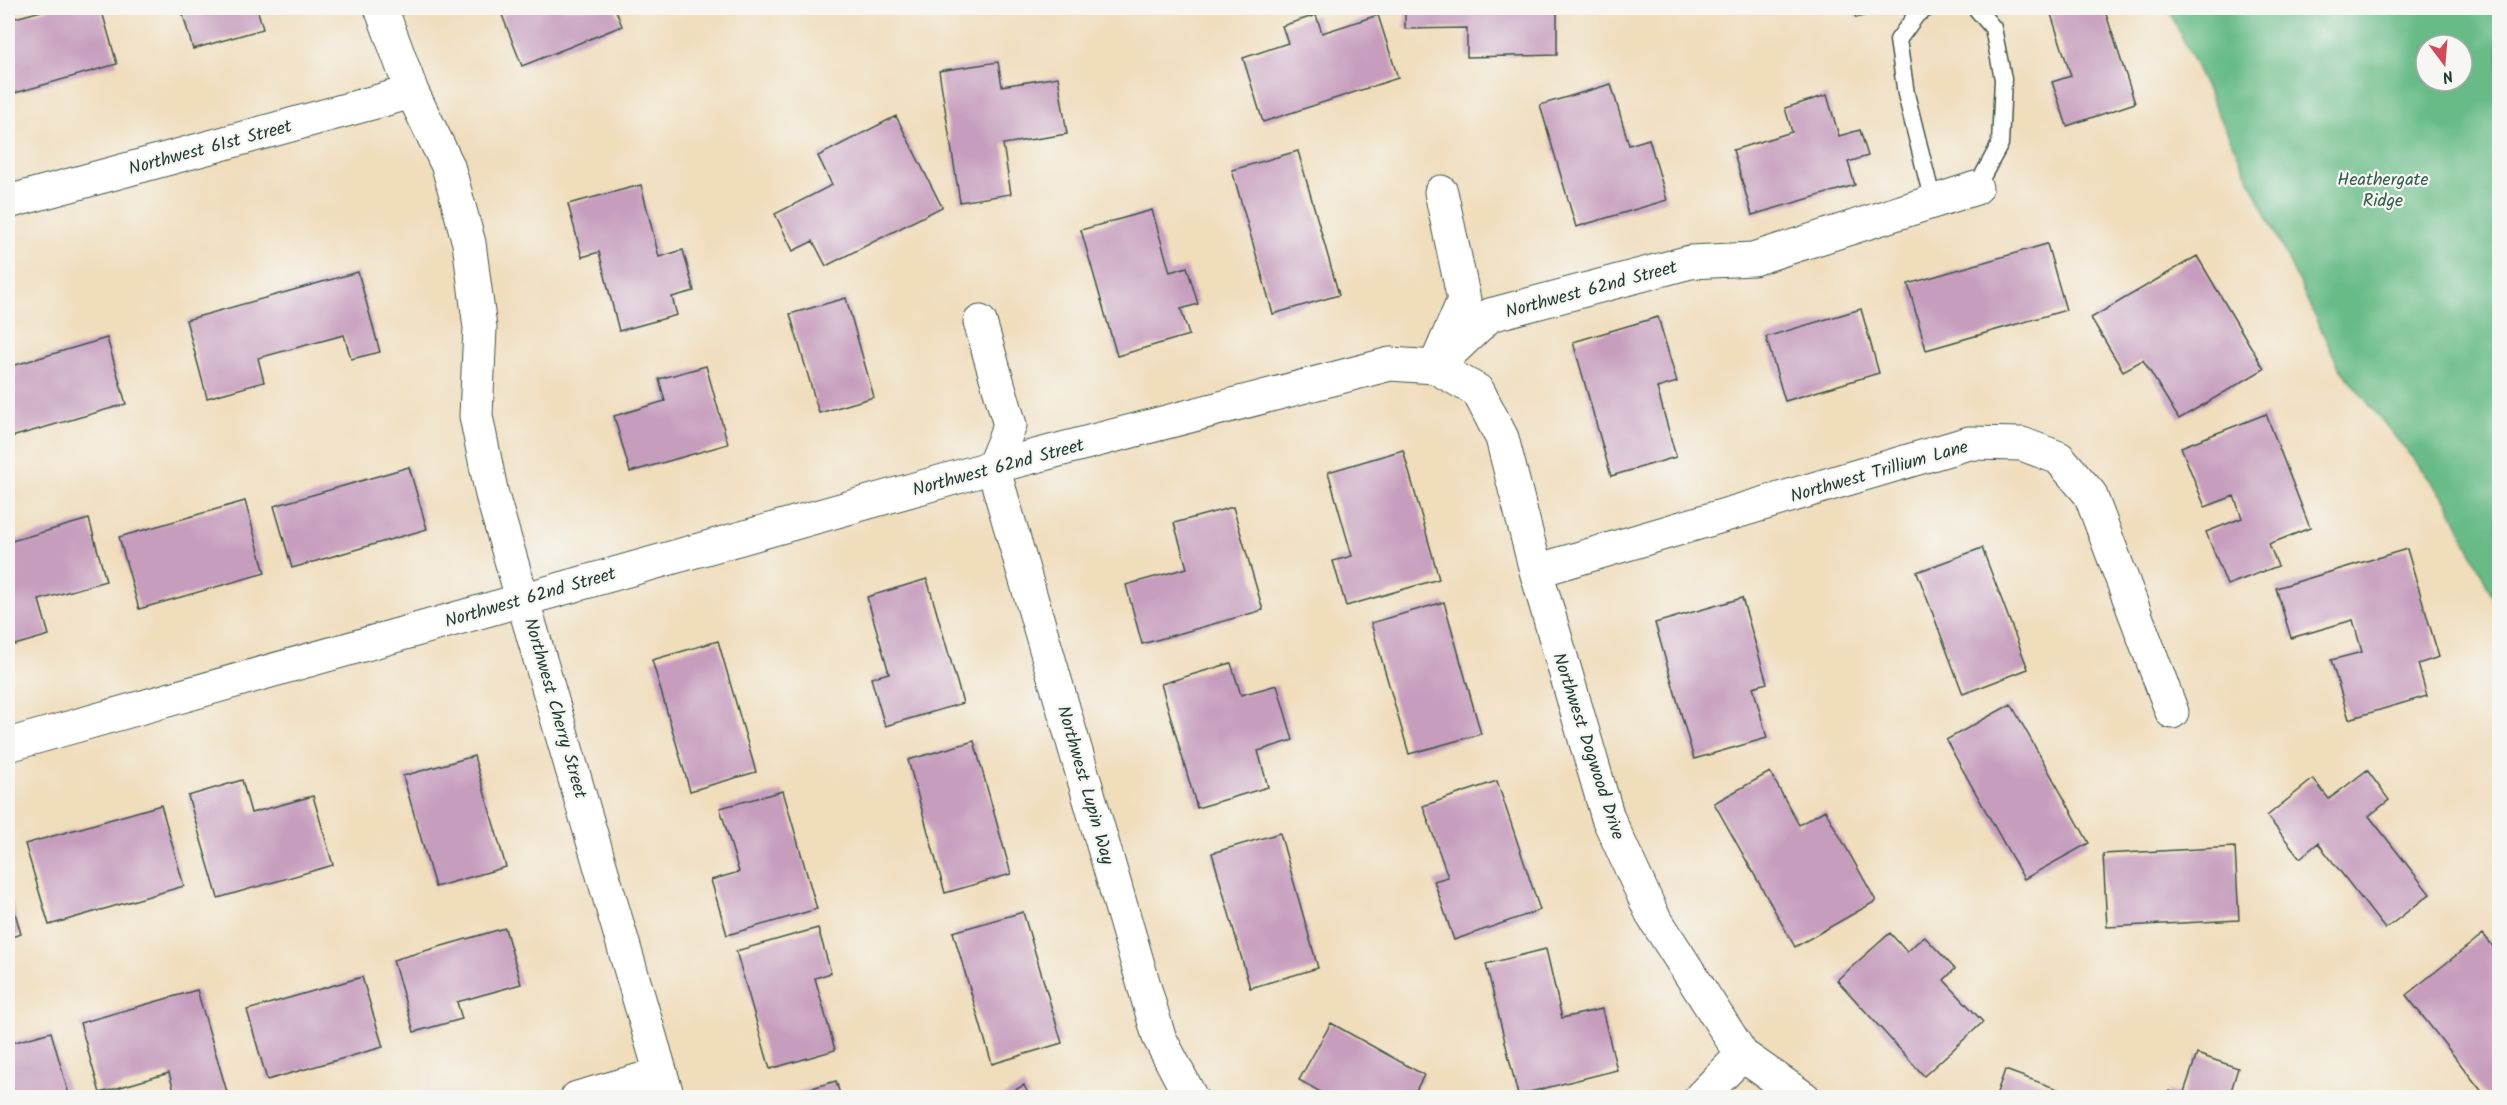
<svg xmlns="http://www.w3.org/2000/svg" width="2507" height="1105" font-family="Kalam,sans-serif">
<style>
.forest{fill:#68bb87;stroke:#447c5e;stroke-width:1.5;fill-rule:evenodd}
.building{fill:#c69dbd}
.lines{fill:none;stroke-linecap:round;stroke-linejoin:round}
.service-casing{stroke:#3e5548;stroke-width:19}
.minor-casing{stroke:#3e5548;stroke-width:35}
.service{stroke:#fff;stroke-width:16}
.minor{stroke:#fff;stroke-width:33}
.labels{text-anchor:middle;stroke-width:4.5;stroke-linejoin:round;paint-order:stroke}
.street-label{font-size:18px;fill:#1f3d34;stroke:#f6f6f2}
.park-label{font-size:18px;fill:#325d4a;stroke:#f6f6f2}
</style>
<rect width="100%" height="100%" fill="#f6f6f2"/>
<filter id="ink" filterUnits="userSpaceOnUse"><feTurbulence type="fractalNoise" baseFrequency=".0167" numOctaves="2"/><feDisplacementMap in="SourceGraphic" scale="12" xChannelSelector="R" yChannelSelector="G"/><feConvolveMatrix kernelMatrix="1 2 1 2 8 2 1 2 1" color-interpolation-filters="sRGB"/></filter>
<filter id="wash" filterUnits="userSpaceOnUse"><feTurbulence type="fractalNoise" baseFrequency=".008" numOctaves="4" result="noise"/><feDisplacementMap in="SourceGraphic" scale="24" xChannelSelector="R" yChannelSelector="G"/><feGaussianBlur stdDeviation="1.35" result="paint"/><feColorMatrix in="noise" values="0 0 0 0 0 0 0 0 0 0 0 0 0 0 0 0 0 1.4 0 .05"/><feComposite in="paint" operator="in"/></filter>
<g filter="url(#wash)">
<rect width="100%" height="100%" fill="#f0ddbc"/>
<path class="forest" d="M2168 8H2499V610L2447 501 2339 367ZM2426 45H2462V81H2426Z"/>
<g id="blocks">
<path class="building" d="M52 8H101L117 64 8 95V20Z
M181 8H257L263 29 193 49Z
M521 8H615L622 26 522 66 502 15Z
M1405 8H1600V10H1557V55L1467 57V28L1405 29Z
M1853 8H1888L1856 18Z
M2049 8H2104L2135 103 2067 126 2052 82 2071 76Z
M1316 15 1322 33 1378 15 1398 78 1263 122 1243 58 1288 43 1282 26Z
M998 62 1002 86 1058 77 1067 134 1003 144 1011 194 960 202 939 71Z
M1611 84 1629 145 1649 139 1667 200 1576 227 1540 105Z
M1827 95 1839 136 1860 130 1868 156 1848 162 1855 185 1752 215 1733 150 1792 132 1785 108Z
M896 116 942 207 826 266 813 241 793 251 775 214 832 185 818 156Z
M1298 151 1339 295 1273 314 1232 170Z
M641 185 659 257 683 250 694 291 672 297 677 315 619 331 599 252 582 257 568 204Z
M1152 210 1170 272 1187 267 1198 304 1181 309 1189 335 1117 356 1081 230Z
M2047 244 2066 310 1926 350 1908 284Z
M2197 256 2264 369 2179 419 2143 360 2123 371 2091 318Z
M358 272 380 352 351 359 344 335 258 358 264 382 207 398 186 320Z
M846 298 874 397 819 413 790 314Z
M1861 309 1879 373 1785 401 1766 337Z
M1658 317 1677 382 1657 388 1676 457 1611 476 1573 342Z
M107 338 126 404 8 438V367Z
M706 366 728 444 630 472 614 416 665 401 659 379Z
M2266 414 2310 528 2269 544 2278 566 2227 585 2206 532 2242 518 2234 496 2205 507 2181 447Z
M1403 450 1439 579 1346 606 1333 561 1352 556 1328 472Z
M409 467 427 529 292 568 274 506Z
M245 501 265 573 139 609 119 537Z
M1233 507 1263 610 1142 644 1126 585 1187 568 1174 523Z
M89 519 106 581 39 600 49 635 8 647V542Z
M1982 548 2028 669 1963 694 1917 572Z
M2407 549 2439 657 2418 664 2427 696 2349 719 2331 660 2362 652 2353 620 2291 638 2276 588Z
M927 579 963 703 885 726 871 678 889 673 867 597Z
M1742 598 1767 683 1753 687 1767 738 1694 759 1655 623Z
M1444 602 1481 734 1409 754 1371 623Z
M718 641 756 772 690 791 652 660Z
M1231 663 1241 695 1277 685 1293 740 1258 751 1268 787 1197 808 1161 684Z
M2011 704 2089 843 2024 879 1946 740Z
M974 741 1011 874 945 893 908 760Z
M474 756 506 867 435 887 403 776Z
M2367 770 2389 800 2369 816 2430 894 2385 929 2318 843 2300 858 2267 816 2313 779 2329 799Z
M1770 772 1799 825 1825 810 1876 901 1795 947 1714 803Z
M242 780 251 813 313 796 333 865 218 898 188 796Z
M1497 781 1540 910 1454 940 1434 881 1448 877 1423 806Z
M783 791 817 909 727 935 711 880 739 872 720 808Z
M161 805 184 886 49 925 25 844Z
M1280 833 1318 968 1250 988 1212 853Z
M2235 847 2239 920 2107 927 2103 854Z
M8 888 21 934 8 938Z
M1023 912 1062 1043 992 1064 953 932Z
M505 928 521 984 457 1002 462 1019 414 1032 393 960Z
M818 928 831 973 815 978 835 1050 770 1069 736 951Z
M1890 933 1907 952 1924 936 1955 969 1944 980 1983 1022 1924 1076 1837 980Z
M2483 934 2500 955V1098H2487L2406 995Z
M1546 949 1562 1018 1602 1009 1617 1070 1518 1095 1486 964Z
M362 977 383 1047 267 1080 247 1010Z
M197 990 227 1092 207 1098H176L169 1073 100 1093 80 1023Z
M1331 1023 1424 1075 1412 1098H1331L1299 1080Z
M51 1032 70 1098H8V1044Z
M2197 1054 2238 1068 2229 1098H2167L2169 1091 2183 1095Z
M2005 1070 2080 1097V1098H1995Z
M836 1081 841 1098H781V1097Z
M1024 1085 1030 1098H1000Z"/>
</g>
</g>
<g filter="url(#ink)">
<use href="#blocks" fill-opacity="0" stroke="#3e5548" stroke-width="1.5"/>
<g class="lines">
<g class="service-casing">
<path id="service" d="M1928 8 1917 14 1898 40 1906 94 1933 202
M1976 188 2000 144 2003 79 1993 28 1976 8"/>
</g>
<g class="minor-casing">
<path id="minor" d="M381 8 412 92 448 166 469 243 480 328 476 416 492 495 668 1098
M1441 192 1464 300 1435 367 1478 391 1502 438 1536 571 1608 818 1653 916 1742 1055 1804 1098
M8 202 412 92
M980 322 1010 425 993 467 1159 1037 1191 1098
M1536 571 1969 443 2022 444 2059 458 2090 494 2172 712
M8 745 993 467 1390 364 1435 367 1490 315 1690 262 1753 259 1976 188
M577 1098 661 1074
M1700 1098 1742 1055"/>
</g>
<use href="#service" class="service"/>
<use href="#minor" class="minor"/>
</g>
</g>
<g class="labels">
<g class="street-label">
<text transform="translate(210 147) rotate(-15)" y="6">Northwest 61st Street</text>
<text transform="translate(1591 289) rotate(-15)" y="6">Northwest 62nd Street</text>
<text transform="translate(998 467) rotate(-15)" y="6">Northwest 62nd Street</text>
<text transform="translate(1879 471) rotate(-16)" y="6">Northwest Trillium Lane</text>
<text transform="translate(530 597) rotate(-16)" y="6">Northwest 62nd Street</text>
<text transform="translate(556 708) rotate(74)" y="6">Northwest Cherry Street</text>
<text transform="translate(1589 746) rotate(72)" y="6">Northwest Dogwood Drive</text>
<text transform="translate(1086 785) rotate(74)" y="6">Northwest Lupin Way</text>
</g>
<g class="park-label">
<text x="2383" y="185">Heathergate<tspan x="2383" dy="21">Ridge</tspan></text>
</g>
</g>
<rect width="2507" height="1105" fill="none" stroke="#f6f6f2" stroke-width="30"/>
<g transform="translate(2444 63) rotate(164)"><circle r="28" fill="#f6f6f2" stroke="#a0aca6" stroke-width="1.5"/>
<path d="M0-4.5L10 22L0 15L-10 22Z" fill="#d1495b"/>
<text y="-9" font-size="16" font-weight="bold" text-anchor="middle" fill="#1f3d34">N</text>
</g>
</svg>
